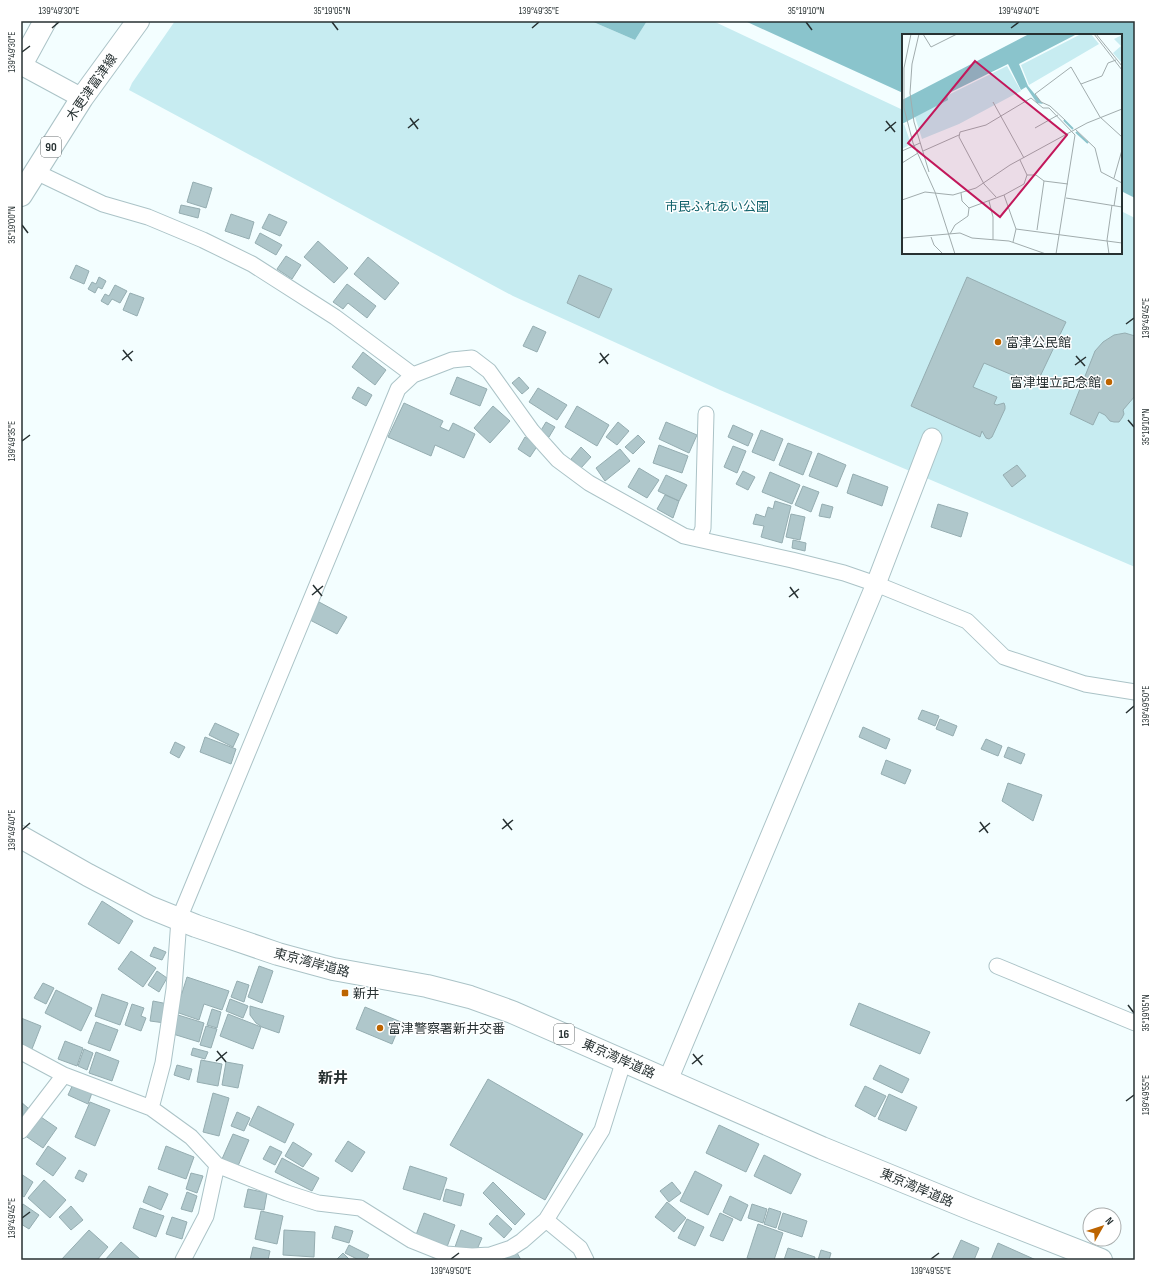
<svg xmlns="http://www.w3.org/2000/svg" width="1156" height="1281" font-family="'Sofia Sans Condensed','Noto Sans JP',sans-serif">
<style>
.green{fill:#c7ecf1}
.water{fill:#8ac4cc}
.building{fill:#afc7cb;stroke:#95adb1}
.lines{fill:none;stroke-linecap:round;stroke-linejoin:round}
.minor-casing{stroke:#abc3c7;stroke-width:17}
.tertiary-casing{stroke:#abc3c7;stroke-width:21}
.primary-casing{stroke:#abc3c7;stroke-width:24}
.trunk-casing{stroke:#abc3c7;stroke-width:24}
.minor{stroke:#fff;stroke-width:15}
.tertiary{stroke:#fff;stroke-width:19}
.primary{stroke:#fff;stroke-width:22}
.trunk{stroke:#fff;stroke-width:22}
.ticks{fill:none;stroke:#273132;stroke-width:1.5}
.poi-dot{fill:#bd6400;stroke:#fff;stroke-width:1.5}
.labels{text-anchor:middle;stroke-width:3;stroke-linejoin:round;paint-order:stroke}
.shield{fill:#fff;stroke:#686f70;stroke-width:1}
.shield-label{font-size:12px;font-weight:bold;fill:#273132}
.street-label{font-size:13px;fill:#273132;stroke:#fff}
.park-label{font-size:13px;fill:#12626b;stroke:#fff}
.poi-label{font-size:13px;fill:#273132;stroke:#fff;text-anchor:start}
.quarter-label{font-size:15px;font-weight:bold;fill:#273132;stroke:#fff}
.inset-river{fill:none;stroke:#8ac4cc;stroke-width:2}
.inset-road{fill:none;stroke:#a1acad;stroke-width:1}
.view{fill:#c2185b;fill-opacity:0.15;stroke:#c2185b;stroke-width:2}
.inset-edge{fill:none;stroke:#273132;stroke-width:2}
.neatline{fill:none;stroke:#273132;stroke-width:1.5}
.ticks-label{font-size:10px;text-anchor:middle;fill:#273132}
</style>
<rect width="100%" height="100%" fill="#f3feff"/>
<path class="green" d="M175 21H591L635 40 647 21H713L903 110V253H1121V211L1135 218V567L720 390 513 296 129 90 132 83Z"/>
<path class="water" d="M591 21H647L635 40Z
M745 21H1135V198L1121 191V35H903V93Z"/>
<path class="building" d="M193 182 212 188 206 208 187 202Z
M181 205 200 209 198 218 179 213Z
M231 214 254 222 249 239 225 231Z
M269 214 287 222 280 236 262 228Z
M260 233 282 245 276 255 255 243Z
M318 241 348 268 334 283 304 257Z
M286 256 301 265 292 279 277 269Z
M368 257 399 283 385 300 354 274Z
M76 265 89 271 84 284 70 278Z
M579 275 612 289 599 318 567 303Z
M99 277 106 281 102 289 98 287 95 293 88 289 92 282 96 284Z
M967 277 1066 322 1036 385 984 363 973 387 997 397 994 404 997 405 1004 403 1005 406V409L992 437 989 439 986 438 982 431 980 437 911 406Z
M347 284 376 306 367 318 348 303 343 309 333 302Z
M115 285 127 291 120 303 112 299 108 305 101 301 105 294 109 296Z
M130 293 144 298 137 316 123 310Z
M533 326 546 332 537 352 523 346Z
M1125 333 1135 336V396L1123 410 1124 414 1122 418 1119 422H1114L1110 421 1105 415 1099 412 1093 425 1070 414 1095 351 1103 342 1114 335Z
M363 352 386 370 375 385 352 367Z
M457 377 487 389 480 406 450 394Z
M519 377 529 388 522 394 512 383Z
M358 387 372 395 366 406 352 398Z
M538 388 567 405 557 420 529 402Z
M404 403 443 421 440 427 449 431 453 423 475 434 464 458 435 445 431 456 388 437Z
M493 406 510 421 490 443 474 428Z
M577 406 609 425 597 446 565 427Z
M546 422 555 427 549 437 540 432Z
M618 422 629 431 617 445 606 437Z
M666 422 697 435 689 453 659 439Z
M733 425 753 434 748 446 728 437Z
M761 430 783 439 774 461 752 452Z
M638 435 645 442 633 454 625 447Z
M525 437 538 445 530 457 518 449Z
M788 443 812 452 803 475 779 465Z
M659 445 688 456 682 473 653 463Z
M733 446 746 451 737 473 724 467Z
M581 447 591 457 581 468 571 459Z
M620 449 630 461 605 481 596 468Z
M818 453 846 465 837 487 809 476Z
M1017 465 1026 476 1012 487 1003 475Z
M639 468 659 480 647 498 628 487Z
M743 471 755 477 748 490 736 484Z
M770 472 800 485 792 504 762 492Z
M853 474 888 487 882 506 847 493Z
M666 475 687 485 679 501 658 491Z
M803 486 819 492 811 512 795 505Z
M665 495 679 501 673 518 657 509Z
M775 501 791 506 782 543 761 537 764 526 753 524 756 514 765 517 768 507 773 509Z
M822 504 833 507 830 518 819 516Z
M938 504 968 513 961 537 931 527Z
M791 514 805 517 800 540 786 537Z
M793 540 806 543 805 551 792 548Z
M319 602 347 617 337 634 310 620Z
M922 710 939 716 935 726 918 719Z
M940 719 957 726 953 736 936 729Z
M215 723 239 734 233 747 209 735Z
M863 727 890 739 886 749 859 737Z
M205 737 236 749 231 764 200 752Z
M986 739 1002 746 998 756 981 749Z
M175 742 185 747 179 758 170 753Z
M1008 747 1025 754 1021 764 1004 757Z
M886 760 911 770 905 784 881 774Z
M1008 783 1042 795 1033 821 1002 801Z
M102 901 133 921 119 944 88 924Z
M154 947 166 952 162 960 150 956Z
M131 951 156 968 143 987 118 969Z
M259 966 273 971 262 1003 248 997Z
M157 971 167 978 159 992 148 985Z
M187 977 229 991 222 1010 204 1004 199 1020 176 1012Z
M237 981 249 985 244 1002 231 997Z
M43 983 54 988 46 1004 34 998Z
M56 990 92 1008 81 1031 45 1013Z
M102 994 128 1003 120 1025 95 1016Z
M230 999 248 1006 243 1018 226 1011Z
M153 1001 168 1004 165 1023 150 1021Z
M859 1003 930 1032 920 1054 850 1025Z
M132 1004 144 1008 141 1016 146 1018 141 1031 125 1025Z
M250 1006 284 1016 279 1033 262 1027 256 1023 250 1015Z
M365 1007 401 1022 392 1044 356 1029Z
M212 1009 221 1012 217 1028 207 1025Z
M228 1014 261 1027 253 1049 220 1036Z
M178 1015 204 1023 199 1042 173 1034Z
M21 1018 41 1026 32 1049 21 1045Z
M96 1022 118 1030 110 1051 88 1043Z
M206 1026 217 1029 211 1048 200 1045Z
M65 1041 83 1048 77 1066 58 1059Z
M193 1048 208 1052 205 1059 191 1055Z
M84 1049 93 1053 87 1070 78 1066Z
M96 1052 119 1061 112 1081 89 1073Z
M201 1060 222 1064 218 1086 197 1082Z
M226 1062 243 1065 238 1088 222 1085Z
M177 1065 192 1069 189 1080 174 1075Z
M880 1065 909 1079 902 1093 873 1079Z
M488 1079 583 1134 545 1200 450 1145Z
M74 1082 93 1090 88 1104 68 1095Z
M865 1086 886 1096 875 1117 855 1106Z
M213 1093 229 1098 219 1136 203 1132Z
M889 1094 917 1107 906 1131 878 1119Z
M21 1102 28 1108 21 1118Z
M90 1102 110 1110 95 1146 75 1137Z
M258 1106 294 1124 285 1143 249 1125Z
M237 1112 250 1118 244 1131 231 1126Z
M38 1115 57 1128 43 1148 24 1135Z
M719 1125 759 1144 746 1172 706 1153Z
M233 1134 249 1140 238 1166 222 1159Z
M348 1141 365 1152 352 1172 335 1161Z
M293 1142 312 1154 303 1167 285 1156Z
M48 1146 66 1158 53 1176 36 1164Z
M166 1146 194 1157 186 1179 158 1169Z
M270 1146 282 1152 275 1165 263 1159Z
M764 1155 801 1174 791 1194 754 1176Z
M282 1158 319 1178 312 1191 275 1172Z
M410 1166 447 1178 440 1200 403 1189Z
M79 1170 87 1174 83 1182 75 1178Z
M695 1171 722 1185 708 1215 680 1201Z
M191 1173 203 1176 197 1193 186 1189Z
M21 1174 33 1182 24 1197 21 1195Z
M44 1180 66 1200 50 1218 28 1198Z
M493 1182 525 1214 515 1225 483 1193Z
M672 1182 681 1193 669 1202 660 1191Z
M149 1186 168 1194 161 1210 143 1202Z
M248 1189 267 1193 264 1210 244 1207Z
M446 1189 464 1194 461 1206 443 1201Z
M187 1192 197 1196 192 1212 181 1209Z
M730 1196 748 1205 741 1221 723 1212Z
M667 1202 686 1218 674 1232 655 1217Z
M23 1204 39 1215 29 1229 21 1224V1207Z
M752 1204 767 1209 763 1223 748 1218Z
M71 1206 83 1220 71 1230 59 1217Z
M140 1208 164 1216 156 1237 133 1228Z
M769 1208 781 1212 776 1228 764 1224Z
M261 1211 283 1216 277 1244 255 1239Z
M424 1213 455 1225 447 1247 416 1235Z
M720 1213 733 1219 723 1241 710 1236Z
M783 1213 807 1221 802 1237 778 1229Z
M497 1215 512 1229 504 1238 489 1224Z
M172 1217 187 1222 182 1239 166 1234Z
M687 1219 704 1227 695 1246 678 1238Z
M758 1224 783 1233 774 1260H754L747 1258Z
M335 1226 353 1231 349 1243 332 1238Z
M89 1230 108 1247 97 1260H61Z
M284 1230 315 1232 314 1257 283 1255Z
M461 1230 482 1238 475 1254 455 1247Z
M961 1240 979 1248 974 1260H952Z
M121 1242 141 1260H105Z
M998 1243 1036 1260H991Z
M349 1245 369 1255 366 1260H359L345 1253Z
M253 1247 270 1251 268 1260H250Z
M788 1248 815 1257 814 1260H784Z
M821 1250 831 1253 829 1260H818Z
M516 1251 521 1260H502Z
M343 1253 350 1260H336Z"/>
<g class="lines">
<g class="minor-casing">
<path id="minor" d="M36 172 103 204 148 217 203 240 252 264 335 317 413 375
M699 539 703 528 706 414
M997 966 1135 1023
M21 1052 64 1075 151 1108 191 1137 217 1165 287 1193 318 1203 360 1208 411 1240 446 1254 472 1256 490 1255 511 1248 522 1241 546 1220 602 1130 624 1060
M151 1108 163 1063 174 989 179 919 398 389 413 375 452 360 472 358 489 371 532 431 558 460 589 483 684 536 792 560 844 573 876 584 967 621 1004 657 1085 684 1135 692
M21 1131 64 1075
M546 1220 580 1248 586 1260
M183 1260 206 1216 217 1165"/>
</g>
<g class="tertiary-casing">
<path id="tertiary" d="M21 65 82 98
M668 1080 876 584 932 438"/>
</g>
<g class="primary-casing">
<path id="primary" d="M21 65 45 21
M21 195 82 98 138 21"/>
</g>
<g class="trunk-casing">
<path id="trunk" d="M21 837 88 875 149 907 196 926 278 954 333 969 427 986 470 997 512 1012 822 1148 971 1209 1101 1260"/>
</g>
<use href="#minor" class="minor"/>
<use href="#tertiary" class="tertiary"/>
<use href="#primary" class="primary"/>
<use href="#trunk" class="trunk"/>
</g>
<path class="ticks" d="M332 22 338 30M806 22 812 30M52 28 59 22M532 28 539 22M1011 28 1019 22M22 52 30 46M410 118 418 129M886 121 895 132M408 128 419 119M885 131 896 122M22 225 28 233M1126 324 1134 318M123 350 132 361M600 353 608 364M1076 356 1085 366M122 360 133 351M599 363 609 354M1075 365 1086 357M1128 420 1134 427M22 441 30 435M313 585 322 596M790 587 798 598M312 595 323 586M789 597 799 589M1126 713 1134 706M503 819 512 830M980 822 988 833M502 829 513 820M22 830 30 823M979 832 990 823M1128 1005 1134 1013M217 1051 226 1062M693 1054 702 1065M216 1061 227 1052M692 1064 703 1055M1126 1101 1134 1095M22 1218 30 1212M451 1259 459 1253M931 1259 939 1253"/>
<g class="poi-dot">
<circle cx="998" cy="342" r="4"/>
<circle cx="1109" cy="382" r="4"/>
<rect x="341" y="989" width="8" height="8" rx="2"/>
<circle cx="380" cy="1028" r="4"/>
</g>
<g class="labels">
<g class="shield">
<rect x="41" y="137" width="20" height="20" rx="3"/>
<rect x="554" y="1024" width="20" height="20" rx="3"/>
</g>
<g class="shield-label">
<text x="51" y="151">90</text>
<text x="564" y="1038">16</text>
</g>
<g class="street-label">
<text transform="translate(91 87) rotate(-55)" y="5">木更津富津線</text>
<text transform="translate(312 962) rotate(15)" y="5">東京湾岸道路</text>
<text transform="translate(619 1058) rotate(24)" y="5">東京湾岸道路</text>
<text transform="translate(917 1187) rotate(23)" y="5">東京湾岸道路</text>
</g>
<g class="park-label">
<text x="717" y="211">市民ふれあい公園</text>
</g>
<g class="poi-label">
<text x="1006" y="347">富津公民館</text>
<text x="1101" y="387" text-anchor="end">富津埋立記念館</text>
<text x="353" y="998">新井</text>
<text x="388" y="1033">富津警察署新井交番</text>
</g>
<g class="quarter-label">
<text x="333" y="1083">新井</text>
</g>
</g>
<g transform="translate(902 34)">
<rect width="220" height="220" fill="#f3feff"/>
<path d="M179 0H189L197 10 127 51 119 31ZM220 1V29L211 19 219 12 212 5ZM105 32 119 57 57 90 20 105 13 83 45 66 44 62ZM2 90 9 110 0 115V91Z" fill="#c7ecf1"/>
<path d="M127 0H175L117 30 126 52 141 70 135 69 124 53 119 56 106 30 45 60 46 66 0 90V66Z" fill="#8ac4cc"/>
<path class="inset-river" d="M162 86 171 95M174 98 186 109"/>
<path class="inset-road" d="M9 0 2 34V74L11 109 33 158M17 0 10 30 8 59 12 88 27 138M21 0 29 13 55 0M192 0 220 36M194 0 220 32M179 50 200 42 206 29 214 26M91 68 122 124M163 86 148 72 139 68 133 60 169 33 198 83 220 103M133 94 156 81M173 95 193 114 199 138 220 149M0 117 18 109M21 117 57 101M0 129 16 119M125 141H134L142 147 166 150M212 144 220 116M33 158 53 220M59 159 60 167 67 174M102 161 114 195 111 208M94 163 82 150 57 103 58 98 84 91 129 64 141 74H147L173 101 154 220M164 164 220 173M0 166 23 158 51 161 74 154 108 131 185 89 220 75M87 167 91 183V206M212 172 215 153M67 174 102 161 122 150 125 141 118 126M114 195 220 209M135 196 142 147M48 200 53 191 66 182 67 174M29 203 32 211 41 220M0 204 58 199 70 204 107 207 144 220M207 220 205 206 210 171"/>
<path class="view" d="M73 27 165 101 98 183 6 109Z"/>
<rect width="220" height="220" class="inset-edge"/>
</g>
<rect width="1156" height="1281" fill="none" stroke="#ffffff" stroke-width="44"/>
<g transform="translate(1102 1227) rotate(51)"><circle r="19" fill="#ffffff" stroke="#a9adad"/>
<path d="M0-3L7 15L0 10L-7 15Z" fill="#bd6400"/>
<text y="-6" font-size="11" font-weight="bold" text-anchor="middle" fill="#273132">N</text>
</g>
<rect x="22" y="22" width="1112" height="1237" class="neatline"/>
<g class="ticks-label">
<text x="59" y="14">139°49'30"E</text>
<text x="332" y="14">35°19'05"N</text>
<text x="539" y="14">139°49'35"E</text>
<text x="806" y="14">35°19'10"N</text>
<text x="1019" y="14">139°49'40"E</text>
<text transform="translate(11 52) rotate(-90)" y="4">139°49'30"E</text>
<text transform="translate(11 225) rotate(-90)" y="4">35°19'00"N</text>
<text transform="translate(1145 318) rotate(-90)" y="4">139°49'45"E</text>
<text transform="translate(1145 427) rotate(-90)" y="4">35°19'10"N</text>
<text transform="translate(11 441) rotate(-90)" y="4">139°49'35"E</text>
<text transform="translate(1145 706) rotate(-90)" y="4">139°49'50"E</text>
<text transform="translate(11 830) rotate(-90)" y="4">139°49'40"E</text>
<text transform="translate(1145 1013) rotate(-90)" y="4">35°19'05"N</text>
<text transform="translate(1145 1095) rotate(-90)" y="4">139°49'55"E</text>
<text transform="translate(11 1218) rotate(-90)" y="4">139°49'45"E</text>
<text x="451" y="1274">139°49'50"E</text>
<text x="931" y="1274">139°49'55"E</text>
</g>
</svg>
